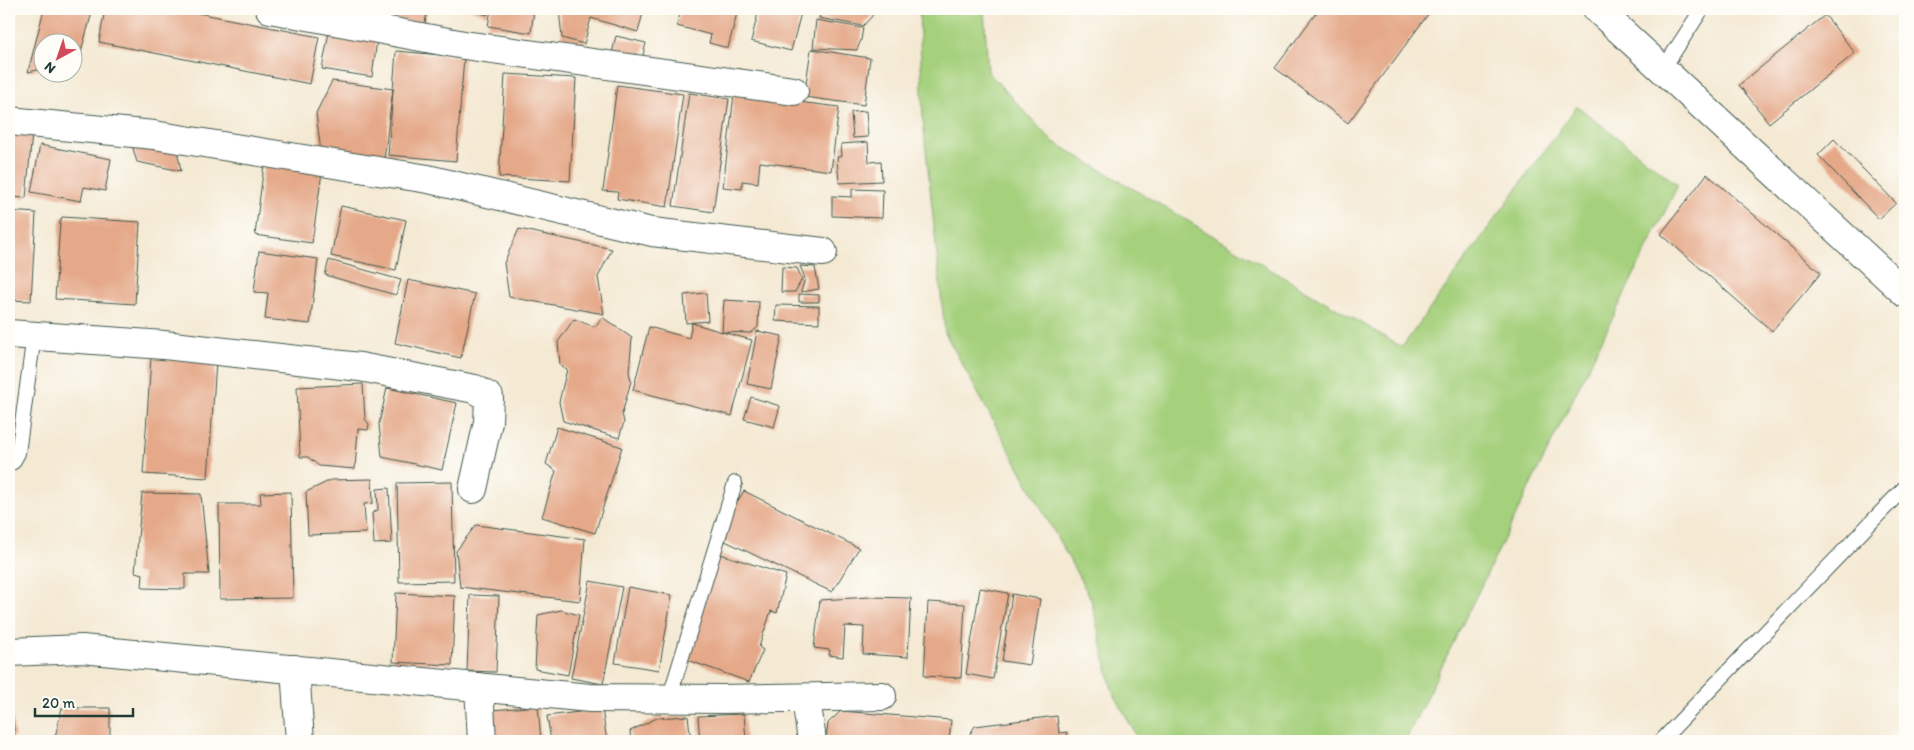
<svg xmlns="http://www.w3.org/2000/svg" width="1914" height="750" font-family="Itim,sans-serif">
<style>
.green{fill:#a5d07c;stroke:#628658}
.building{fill:#e5a989}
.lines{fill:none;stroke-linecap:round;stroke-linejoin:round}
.lane-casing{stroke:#3f574c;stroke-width:16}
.street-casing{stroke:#3f574c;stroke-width:30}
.lane{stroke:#fff;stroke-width:14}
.street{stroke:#fff;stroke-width:28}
</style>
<rect width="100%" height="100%" fill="#fdfcf7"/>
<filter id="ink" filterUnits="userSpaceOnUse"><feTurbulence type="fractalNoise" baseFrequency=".02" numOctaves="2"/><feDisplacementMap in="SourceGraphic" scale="10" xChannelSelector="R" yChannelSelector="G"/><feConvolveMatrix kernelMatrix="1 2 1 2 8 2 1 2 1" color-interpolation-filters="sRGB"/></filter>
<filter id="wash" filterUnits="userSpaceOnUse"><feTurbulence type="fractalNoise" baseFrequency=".0096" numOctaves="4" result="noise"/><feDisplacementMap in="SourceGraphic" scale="20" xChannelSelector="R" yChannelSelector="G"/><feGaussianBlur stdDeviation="1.12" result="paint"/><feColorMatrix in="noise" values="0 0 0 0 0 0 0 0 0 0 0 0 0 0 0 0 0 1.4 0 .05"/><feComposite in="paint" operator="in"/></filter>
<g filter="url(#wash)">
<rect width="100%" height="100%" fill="#f4e9d3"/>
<path class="green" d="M919 9H984L988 72 1052 141 1402 347 1577 106 1678 185 1405 741H1139L1112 690 1091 599 945 333 923 121Z"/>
<g id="blocks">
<path class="building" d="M44 9H93L78 62 72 63V42H42V69L28 72Z
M105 9H178L319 37 310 84 99 42Z
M370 9H427L425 24 369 14Z
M468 9H489L487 15Z
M491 9H534L531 33 488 26Z
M559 9H644L638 32 591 18 584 44 562 38Z
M681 9H738L728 48 709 43 711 35 677 26Z
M759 9H802L791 51 751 41Z
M822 9H874L872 16 863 26 819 18Z
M1319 9H1432L1348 123 1275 68Z
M1825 15 1855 53 1769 123 1739 85Z
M816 20 863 28 861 40 857 50 813 48Z
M329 32 377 40 372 77 322 69Z
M616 36 646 43 642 59 612 53Z
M811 49 870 58 864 105 804 97Z
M396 51 464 57 456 161 388 155Z
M505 74 576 78 570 181 499 177Z
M332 81 393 89 384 160 321 152 316 113Z
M617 85 683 94 667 207 617 199 618 192 603 191Z
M689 93 729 99 713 212 673 206Z
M734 94 839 107 831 171 760 162 758 183 742 181V189L723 187Z
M866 111 868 137 853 138 851 112Z
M9 130 32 133 26 198 9 197Z
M1834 139 1896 203 1879 219 1818 155Z
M135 141 177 150 181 171 137 162 133 149Z
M868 142 869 162 881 161 882 181 839 183 837 157 842 156 841 144Z
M40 145 111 159 105 191 84 187 81 201 31 192Z
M265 157 323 165 312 243 255 235Z
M1707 174 1821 273 1772 331 1661 234Z
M852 189 883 190 882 218 832 216V196L852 197Z
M341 206 406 220 396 270 331 256Z
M9 211 36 213 31 301 9 300Z
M62 217 140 222 135 304 55 299 60 222Z
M519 229 612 249 598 277 604 314 509 297 504 263Z
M259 251 318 259 310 324 265 319 268 293 254 292Z
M329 260 401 280 396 295 325 275Z
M800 266 815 267 819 289 801 292 805 278Z
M782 267 797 268 802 279 795 292H781Z
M408 280 475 294 461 358 395 343Z
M706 293 708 321 686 323 684 295Z
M799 294 819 295V302H799Z
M724 300 759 302 758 327 751 333 722 332 752 340 732 416 633 390 649 327 689 338 692 323 722 332Z
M776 305 819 306V323L775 321Z
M602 317 632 338 629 372 631 381 622 414 624 422 619 438 563 421 559 402 567 369 560 365 558 342 574 319 595 327Z
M757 331 782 336 771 389 747 384Z
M151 358 216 362 208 478 143 474Z
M363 384 365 419 369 424 368 430 358 429 355 469 319 466 308 457H300L297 387Z
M387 388 457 403 442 470 382 457 379 424Z
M751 397 780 406 774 427 744 419Z
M557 427 622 447 595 533 542 517 556 471 546 464Z
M372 479 373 503 364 504 366 533 308 535 306 492 331 480Z
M452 482 454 581 399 582 397 483Z
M389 488 392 543 374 544 372 513 378 510 377 489Z
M744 491 859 548 832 592 721 539 728 516Z
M291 492 293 598 220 599 219 504H261L260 493Z
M142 493 201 494 209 574H185V589L142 588 143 574 135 572Z
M476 525 585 539 580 601 460 587 456 551Z
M714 552 786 575 777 613 771 611 759 647 763 650 749 682 682 658Z
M590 581 622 587 603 684 571 678Z
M628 587 672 595 659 670 615 663Z
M980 588 1008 593 993 679 966 674Z
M396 593 455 596 452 665 393 662Z
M1012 594 1040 599 1030 665 1002 661Z
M470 595 499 596 496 672 467 671Z
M870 597 911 598 908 657 863 654 864 627 845 626 843 657 829 655 830 650 814 648 820 600Z
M928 602 965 604 961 678 924 676Z
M561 610 579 615 568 675 535 669 538 615Z
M9 688 15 737 9 738Z
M538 706 541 741H494L492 710Z
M62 708H110V741H49L55 737Z
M602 709 607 741H551L547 716Z
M841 711 951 720 949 741H826L828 723Z
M744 714 746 741H700L698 716Z
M688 716 691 741H631L630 731 657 718Z
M1057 716 1059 733 1067 732 1069 741H969L968 737 975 726Z"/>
</g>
</g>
<g filter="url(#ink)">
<use href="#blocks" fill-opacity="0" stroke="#3f574c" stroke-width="1"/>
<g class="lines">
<g class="lane-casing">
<path id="lane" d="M1663 69 1702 9
M9 464 13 462 18 453 34 335
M669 699 735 483
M1661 741 1905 487"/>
</g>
<g class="street-casing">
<path id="street" d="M270 9 464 45 794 91
M1597 9 1905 293
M9 121 154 135 428 179 652 232 823 252
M9 334 164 345 360 367 475 389 489 397 488 422 473 489
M9 652 82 649 590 698 723 699 882 696
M295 669 300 741
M479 687 482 741
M806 698 812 741"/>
</g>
<use href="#lane" class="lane"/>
<use href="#street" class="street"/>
</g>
</g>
<rect width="1914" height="750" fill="none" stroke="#fdfcf7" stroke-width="30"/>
<g transform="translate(58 58) rotate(220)"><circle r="24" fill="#fdfcf7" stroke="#a4b0a9"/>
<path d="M0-4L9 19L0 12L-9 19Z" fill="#d1495b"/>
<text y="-8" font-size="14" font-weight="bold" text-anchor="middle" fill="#1f3d34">N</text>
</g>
<path d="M35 708v8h98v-8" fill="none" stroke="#1f3d34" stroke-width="2.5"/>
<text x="42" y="708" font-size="15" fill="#1f3d34" stroke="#fdfcf7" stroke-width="4" paint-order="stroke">20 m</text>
</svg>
